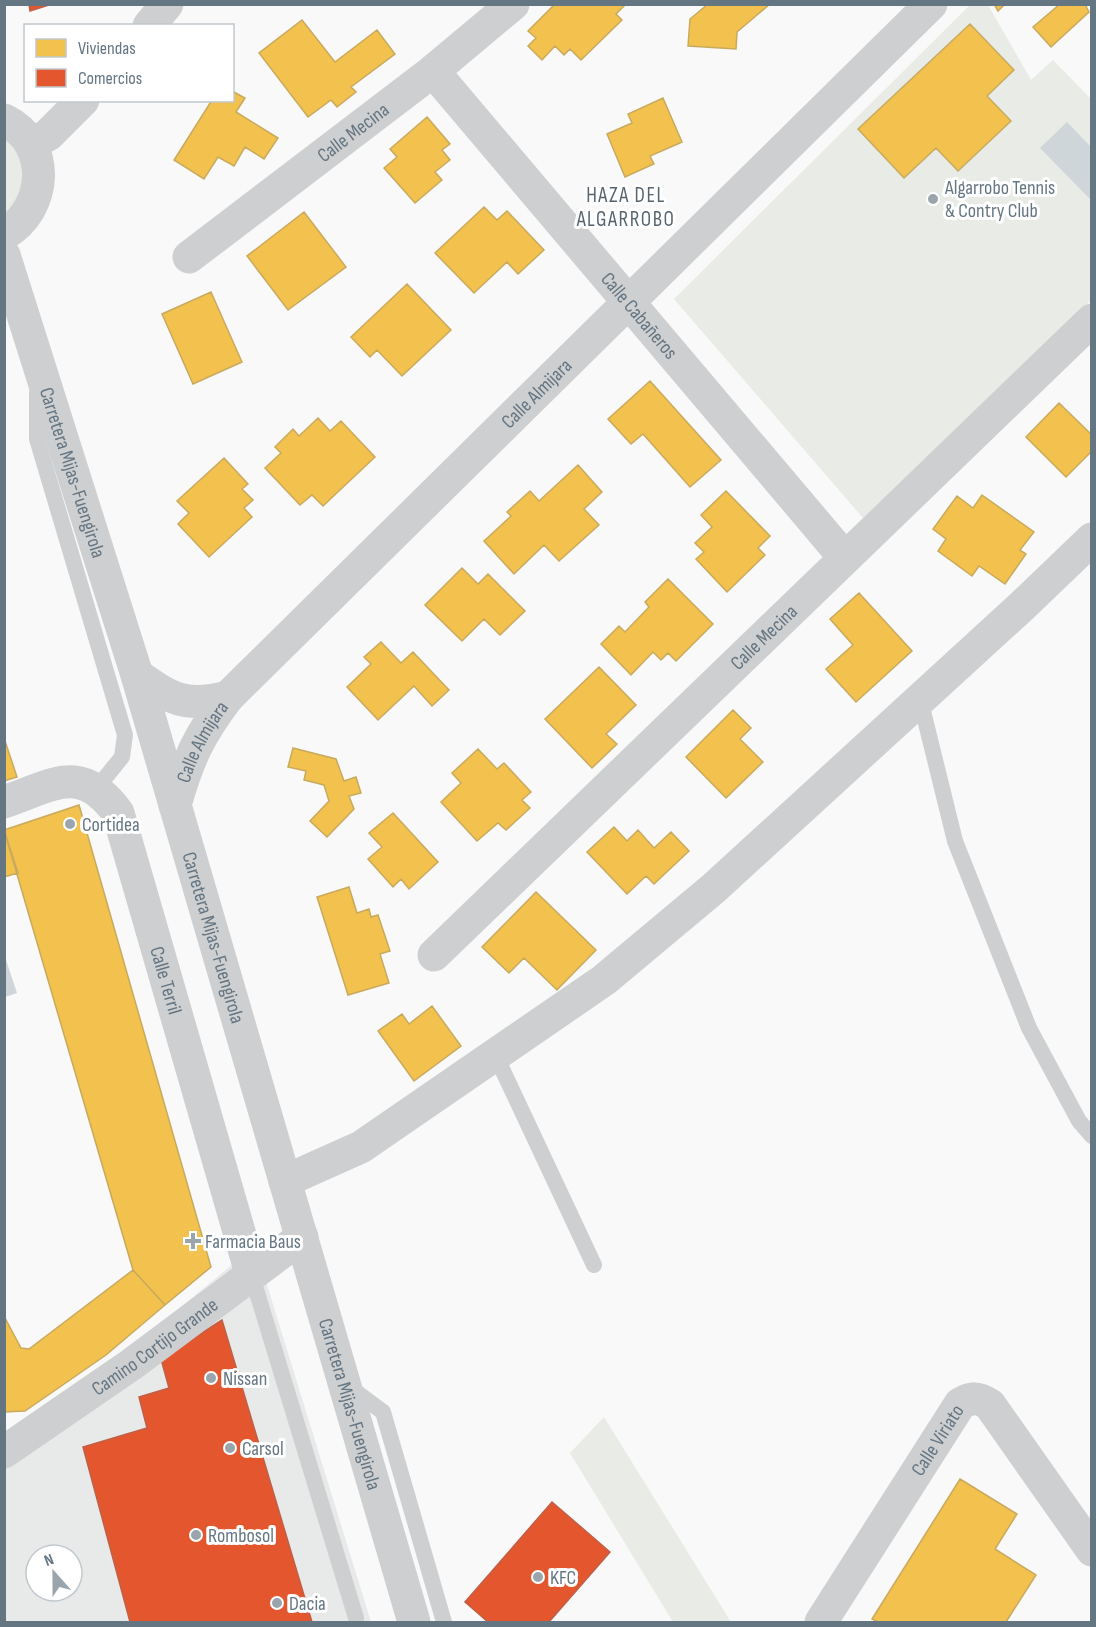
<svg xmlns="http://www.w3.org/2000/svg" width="1096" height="1627" font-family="'Sofia Sans Condensed',sans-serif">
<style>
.built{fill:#e8e9e9;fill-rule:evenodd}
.green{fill:#e8ebe6}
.water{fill:#ced6d9}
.homes{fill:#f2c14e;stroke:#c8aa5e;stroke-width:1.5}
.shops{fill:#e4572e;stroke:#be6048;stroke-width:1.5}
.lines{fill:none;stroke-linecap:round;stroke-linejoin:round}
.service{stroke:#cecfd0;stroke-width:16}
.minor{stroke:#cecfd0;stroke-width:33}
.poi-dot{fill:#99a4ac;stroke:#fff;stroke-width:2}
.labels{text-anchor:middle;stroke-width:6;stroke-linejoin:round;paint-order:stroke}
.street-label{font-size:20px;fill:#657683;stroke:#fff}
.poi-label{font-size:20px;fill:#657683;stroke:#fff;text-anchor:start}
.neighbourhood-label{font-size:21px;letter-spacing:1.5px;fill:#57646e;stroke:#fff}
</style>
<rect width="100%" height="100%" fill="#f9f9f9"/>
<path class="built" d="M255 1246 371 1622H5V1435L117 1359ZM36 1555H72V1591H36Z"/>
<path class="green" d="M970 5H988L1031 80 1053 60 1091 99V300L863 518 674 299Z
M4 138C19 151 28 171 22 191 20 199 9 208 4 215Z
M604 1417 731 1622H673L570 1453Z"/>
<path class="water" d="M1067 122 1091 147V200L1040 148Z
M4 954 17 993 5 997H4Z"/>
<path class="homes" d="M555 4H626L616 14 622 20 581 60 570 49 564 55 555 46 542 60 528 46 536 38 528 31Z
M708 4H770L737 32 736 49 688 46 690 19Z
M994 4H1005L998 11Z
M1060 4H1085L1089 12 1051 47 1033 27Z
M302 20 335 62 377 30 395 54 351 87 356 92 337 107 331 100 308 117 259 53Z
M970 24 1014 70 987 96 1011 121 958 171 936 148 904 178 858 129Z
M232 91 245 98 236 112 278 138 264 159 245 147 234 166 218 157 204 179 174 160 212 100H232Z
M663 98 682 142 650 156 654 164 625 177 607 134 632 123 628 114Z
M427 117 450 144 442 150 450 160 435 172 442 180 415 203 384 168 397 157 390 149Z
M484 207 497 220 507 211 544 250 518 274 507 262 474 293 435 253Z
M304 212 346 267 288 310 247 256Z
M407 284 451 330 402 376 377 350 370 357 351 337Z
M211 292 242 362 193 384 162 314Z
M650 381 721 460 690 487 643 434 631 444 608 419Z
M1059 403 1092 435V451L1066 477 1026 437Z
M318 418 330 431 341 421 375 457 323 506 312 495 300 505 265 468 281 453 275 447 293 429 299 436Z
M224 458 248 484 242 489 253 500 244 508 252 517 209 557 178 524 189 513 177 501Z
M578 465 602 492 584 509 599 525 559 561 544 545 514 574 484 541 511 516 507 512 530 491 539 501Z
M726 491 770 536 758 548 765 555 727 592 696 559 704 552 695 543 712 527 701 515Z
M982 495 1034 532 1020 550 1026 554 1005 584 979 566 972 576 938 551 946 539 933 529 957 496 973 508Z
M462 568 478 584 488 574 525 611 500 635 484 619 462 641 425 605Z
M668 579 713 624 676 661 668 653 661 660 653 652 631 675 601 644 619 626 625 632 649 607 645 602Z
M859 593 912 651 856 702 826 669 853 645 830 619Z
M381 642 401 663 413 652 449 690 432 706 414 686 378 720 347 687 371 664 364 657Z
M599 667 636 705 606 734 617 744 592 768 545 719Z
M733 710 751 728 740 739 763 762 726 798 686 757Z
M4 738 17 777 4 781Z
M293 748 336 759 344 781 356 777 361 793 349 796 354 809 327 837 310 821 329 801 324 785 304 780 306 771 288 767Z
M478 749 497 769 504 763 531 792 522 800 530 808 506 830 498 823 477 841 441 802 461 783 452 773Z
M79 805 211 1267 165 1305 133 1270 4 830Z
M393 813 438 862 409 889 401 879 393 887 368 859 382 847 369 833Z
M614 827 627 841 638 830 654 848 671 832 689 851 654 884 646 876 627 894 587 852Z
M4 830 18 873 4 877Z
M349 887 357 913 369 909 371 917 378 915 390 951 380 954 389 983 348 995 317 897Z
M536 892 596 950 557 990 524 958 509 973 482 947Z
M432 1006 461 1046 414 1081 378 1031 402 1014 409 1024Z
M133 1270 165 1305 106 1355 25 1411 4 1412V1316L21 1348 29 1349Z
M960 1479 1017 1514 995 1549 1036 1575 1006 1622H878L872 1619Z"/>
<path class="shops" d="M29 4H52L30 11Z
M222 1320 312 1622H130L83 1447 147 1428 139 1397 169 1388 161 1359Z
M552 1502 610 1552 549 1622H488L465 1602Z"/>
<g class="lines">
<path class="service" d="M37 393V439L125 735 122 757 96 789
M920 699 955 841 1029 1028 1079 1121 1092 1136
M495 1054 594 1265
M251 1273 356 1618
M348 1386 383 1412 444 1622"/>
<g class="minor">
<path d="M149 26 167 4"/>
<path id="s1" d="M433 71 845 558"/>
<path d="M4 120C52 143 48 209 4 234"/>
<path d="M31 144 48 135 83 100"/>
<path id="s2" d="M4 255 137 675 414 1622"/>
<path id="s3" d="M189 257 433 71 513 4"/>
<path d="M137 675C171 699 185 708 228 697"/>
<path id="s4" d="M4 802C54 785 81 762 118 813L251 1273"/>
<path id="s5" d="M175 805C188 759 199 735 228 697L931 4"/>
<path id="s6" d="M434 955 1092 320"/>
<path d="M285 1181 361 1147 604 980 714 888 1021 607 1092 539"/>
<path id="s7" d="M4 1452 132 1364 302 1237"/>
<path id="s8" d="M821 1622 960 1404C972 1397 978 1397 990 1405L1092 1550"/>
</g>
</g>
<g class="poi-dot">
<circle cx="933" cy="199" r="6"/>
<circle cx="70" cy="824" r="6"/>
<path d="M190 1232h6v6h6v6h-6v6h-6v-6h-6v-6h6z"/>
<circle cx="211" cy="1378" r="6"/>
<circle cx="230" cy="1448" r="6"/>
<circle cx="196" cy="1535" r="6"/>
<circle cx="538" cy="1577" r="6"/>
<circle cx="277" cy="1603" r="6"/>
</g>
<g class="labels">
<g class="street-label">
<text dy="7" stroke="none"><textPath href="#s3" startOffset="206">Calle Mecina</textPath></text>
<text dy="7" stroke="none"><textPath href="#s1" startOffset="320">Calle Cabañeros</textPath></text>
<text dy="7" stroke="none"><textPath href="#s5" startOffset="554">Calle Almijara</textPath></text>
<text dy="7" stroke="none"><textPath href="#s2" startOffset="228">Carretera Mijas-Fuengirola</textPath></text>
<text dy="7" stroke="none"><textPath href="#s6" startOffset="458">Calle Mecina</textPath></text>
<text dy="7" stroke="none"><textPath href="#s5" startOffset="69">Calle Almijara</textPath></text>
<text dy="7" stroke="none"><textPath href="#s2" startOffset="714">Carretera Mijas-Fuengirola</textPath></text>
<text dy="7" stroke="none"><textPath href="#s4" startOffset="303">Calle Terril</textPath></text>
<text dy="7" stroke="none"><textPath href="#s7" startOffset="184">Camino Cortijo Grande</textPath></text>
<text dy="7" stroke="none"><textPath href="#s2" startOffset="1200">Carretera Mijas-Fuengirola</textPath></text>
<text dy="7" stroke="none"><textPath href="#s8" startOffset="216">Calle Viriato</textPath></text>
</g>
<g class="poi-label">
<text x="945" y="194">Algarrobo Tennis<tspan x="945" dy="23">&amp; Contry Club</tspan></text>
<text x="82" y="831">Cortidea</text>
<text x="205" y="1248">Farmacia Baus</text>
<text x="223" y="1385">Nissan</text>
<text x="242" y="1455">Carsol</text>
<text x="208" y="1542">Rombosol</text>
<text x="550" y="1584">KFC</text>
<text x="289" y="1610">Dacia</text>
</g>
<g class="neighbourhood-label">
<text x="626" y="202">HAZA DEL<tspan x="626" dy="24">ALGARROBO</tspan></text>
</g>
</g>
<rect width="1096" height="1627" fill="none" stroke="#657683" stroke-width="12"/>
<rect x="24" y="24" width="210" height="78" fill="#ffffff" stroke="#c1c8cd" stroke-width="1.5"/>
<rect x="36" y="39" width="30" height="18" fill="#f2c14e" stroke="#c1c8cd" stroke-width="1.5"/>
<text x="78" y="54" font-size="18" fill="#657683">Viviendas</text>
<rect x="36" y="69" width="30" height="18" fill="#e4572e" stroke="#c1c8cd" stroke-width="1.5"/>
<text x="78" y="84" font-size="18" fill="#657683">Comercios</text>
<g transform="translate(54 1573) rotate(339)"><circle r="28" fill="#ffffff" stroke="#c1c8cd" stroke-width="1.5"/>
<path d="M0-4.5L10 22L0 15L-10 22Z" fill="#99a4ac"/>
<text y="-9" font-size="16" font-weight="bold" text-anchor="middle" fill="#657683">N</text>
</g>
</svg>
